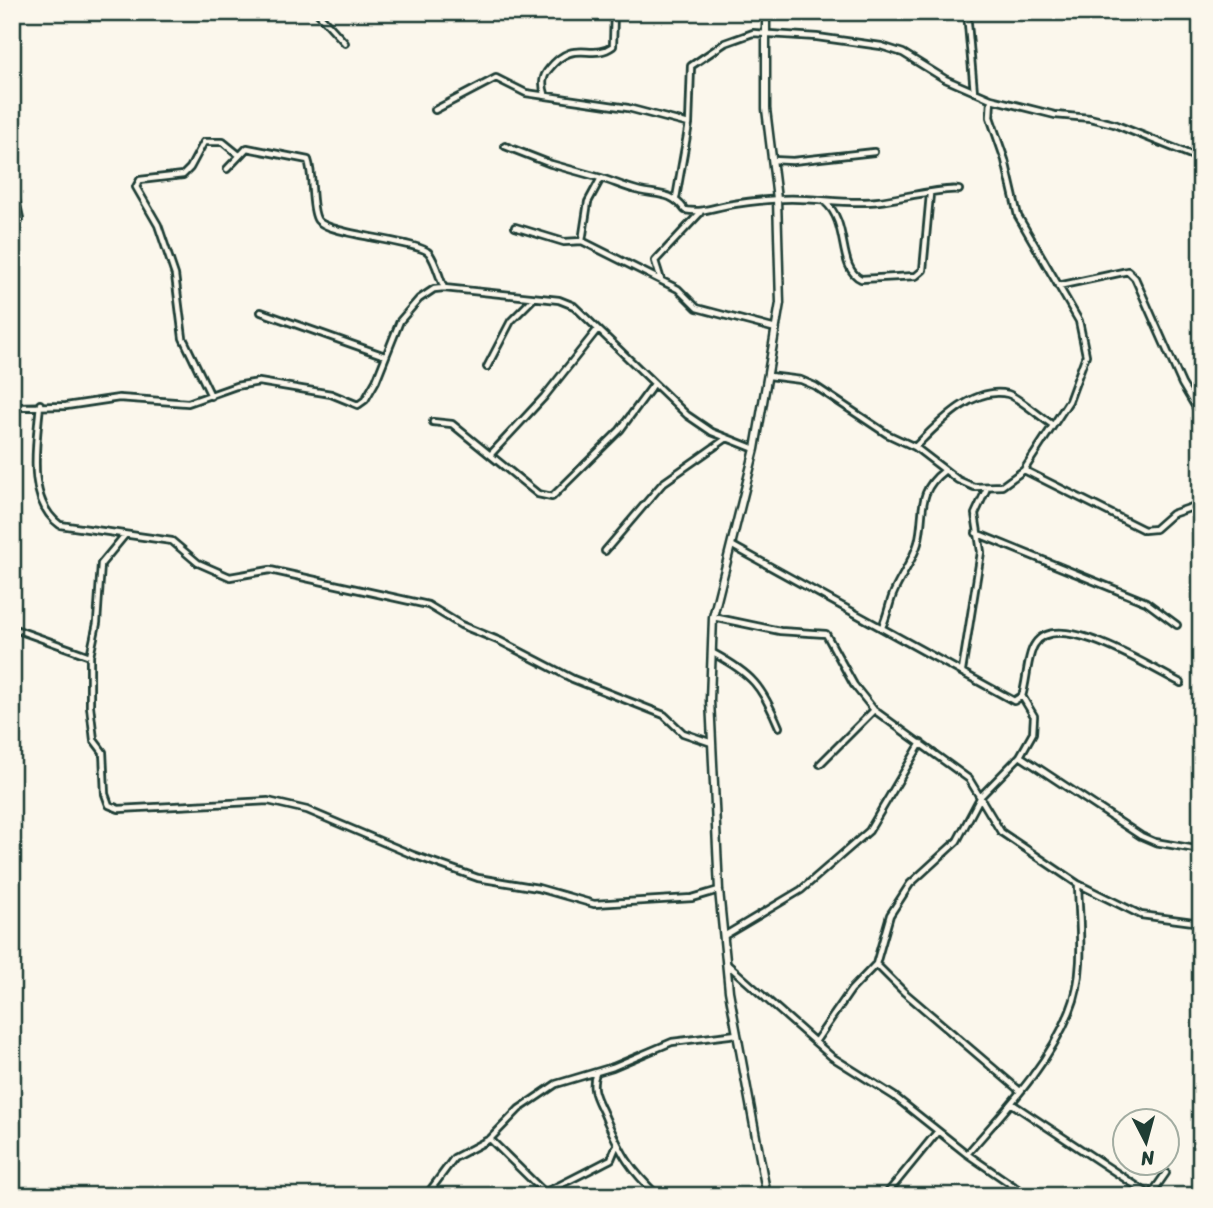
<svg xmlns="http://www.w3.org/2000/svg" width="1213" height="1208" font-family="Sriracha,sans-serif">
<style>
.lines{fill:none;stroke-linecap:round;stroke-linejoin:round}
.minor-casing{stroke:#1f3d34;stroke-width:10}
.tertiary-casing{stroke:#1f3d34;stroke-width:11}
.minor{stroke:#fbf7ec;stroke-width:4.5}
.tertiary{stroke:#fbf7ec;stroke-width:6}
</style>
<rect width="100%" height="100%" fill="#fbf7ec"/>
<filter id="ink" filterUnits="userSpaceOnUse"><feTurbulence type="fractalNoise" baseFrequency=".0143" numOctaves="2"/><feDisplacementMap in="SourceGraphic" scale="14" xChannelSelector="R" yChannelSelector="G"/><feConvolveMatrix kernelMatrix="1 2 1 2 8 2 1 2 1" color-interpolation-filters="sRGB"/></filter>
<g filter="url(#ink)">
<g class="lines">
<g class="minor-casing">
<path id="minor" d="M317 12 345 43
M967 12 974 92
M545 94C542 84 542 77 549 69 574 37 591 62 613 46L614 12
M435 110 496 78 526 93 628 108 689 124
M505 146 551 164 601 178 588 202 582 241 678 289 697 308 776 329
M772 160 793 161 874 152
M227 169 247 148 308 160C314 177 310 205 317 219 325 235 420 241 429 253 436 262 439 277 444 288
M601 178C614 182 627 188 640 191 659 195 672 192 685 210 703 213 711 208 728 205 744 202 764 200 782 199 814 197 846 205 879 201 897 199 946 187 959 190
M12 182 20 218 12 230
M676 198 689 124 691 66 725 43 753 33 817 37 881 46 903 53 945 79 991 99 1055 115 1090 118 1114 124 1201 159
M825 202C850 223 837 268 861 279L916 276 923 270 930 194
M515 227 564 242 582 241
M661 280 655 261 700 213
M1058 286 1128 271 1135 278 1182 384 1201 416
M261 312 385 356
M487 367 511 321 534 298
M769 376 801 380 815 386 887 434 915 447 958 480 974 487 1002 486 1024 470 1069 401 1086 355 1079 321 1018 216 1005 160 990 117 991 99
M211 396 183 338 175 275 158 225 136 187 140 180 183 175 190 168 204 142H223L239 155
M40 404C37 441 25 500 60 525L172 541 198 563 230 577 270 570 428 605 461 625 500 641 573 679 664 715 683 733 712 743
M12 407 66 406 119 398 188 403 236 386 259 382 331 394 358 405 365 400 376 381 400 321 419 299 434 289 444 288 559 300 574 306 687 415 712 432 755 449
M433 422 452 424 538 494 552 497 620 430 654 384
M915 447C936 426 973 385 1008 394 1016 396 1043 419 1053 425
M491 454 544 397 597 330
M1024 470 1144 530 1155 529 1172 514 1201 504
M976 533 1146 602 1177 625
M125 535 101 564 97 623 90 656V706L94 740 103 752 105 794 109 805 119 809 268 801 307 810 413 855 478 878 538 888 594 904 692 898 719 890
M731 545 1014 701 1022 696C1027 682 1027 655 1035 644 1058 608 1153 669 1181 683
M605 551 663 483 727 438
M713 617 780 631 826 634 854 685 874 710 969 779 1001 832 1078 884 1141 915 1201 923
M882 627C888 614 889 603 894 592 901 576 913 560 918 543 926 513 915 493 944 471
M12 628 90 656
M713 653C752 674 762 686 779 727
M962 671 981 552 975 514 987 488
M1020 756 1141 836 1155 842 1201 850
M820 764 874 710
M724 936 801 890 869 831 921 743
M727 964 832 1057 894 1096 967 1154 1028 1196
M876 964 904 992 1020 1091
M815 1042 851 990 876 964 890 915 910 884 957 841 981 796 1020 756 1033 733 1034 716 1022 696
M596 1073C589 1091 599 1101 606 1119 622 1155 629 1168 658 1196
M1201 1086 1198 1095 1201 1102
M1011 1103 1150 1195
M490 1139 544 1192C548 1192 603 1163 611 1159L616 1147
M967 1154C1005 1110 1048 1066 1070 1011 1086 973 1079 925 1078 884
M426 1196 454 1158 490 1139 519 1109 556 1084 613 1067 672 1042 737 1034
M885 1196 938 1131
M1150 1196 1166 1173"/>
</g>
<g class="tertiary-casing">
<path id="tertiary" d="M766 12V109L777 199 780 303 755 449 713 617 710 700 719 890 729 991 767 1196"/>
</g>
<use href="#minor" class="minor"/>
<use href="#tertiary" class="tertiary"/>
</g>
</g>
<rect width="1213" height="1208" fill="none" stroke="#fbf7ec" stroke-width="42"/>
<rect x="21" y="21" width="1171" height="1166" fill="none" stroke="#1f3d34" stroke-width="2.5" filter="url(#ink)"/>
<g transform="translate(1146 1142) rotate(174)"><circle r="33" fill="#fbf7ec" stroke="#a3ada2" stroke-width="2"/>
<path d="M0-5L12 26L0 18L-12 26Z" fill="#1f3d34"/>
<text y="-10" font-size="19" font-weight="bold" text-anchor="middle" fill="#1f3d34">N</text>
</g>
</svg>
